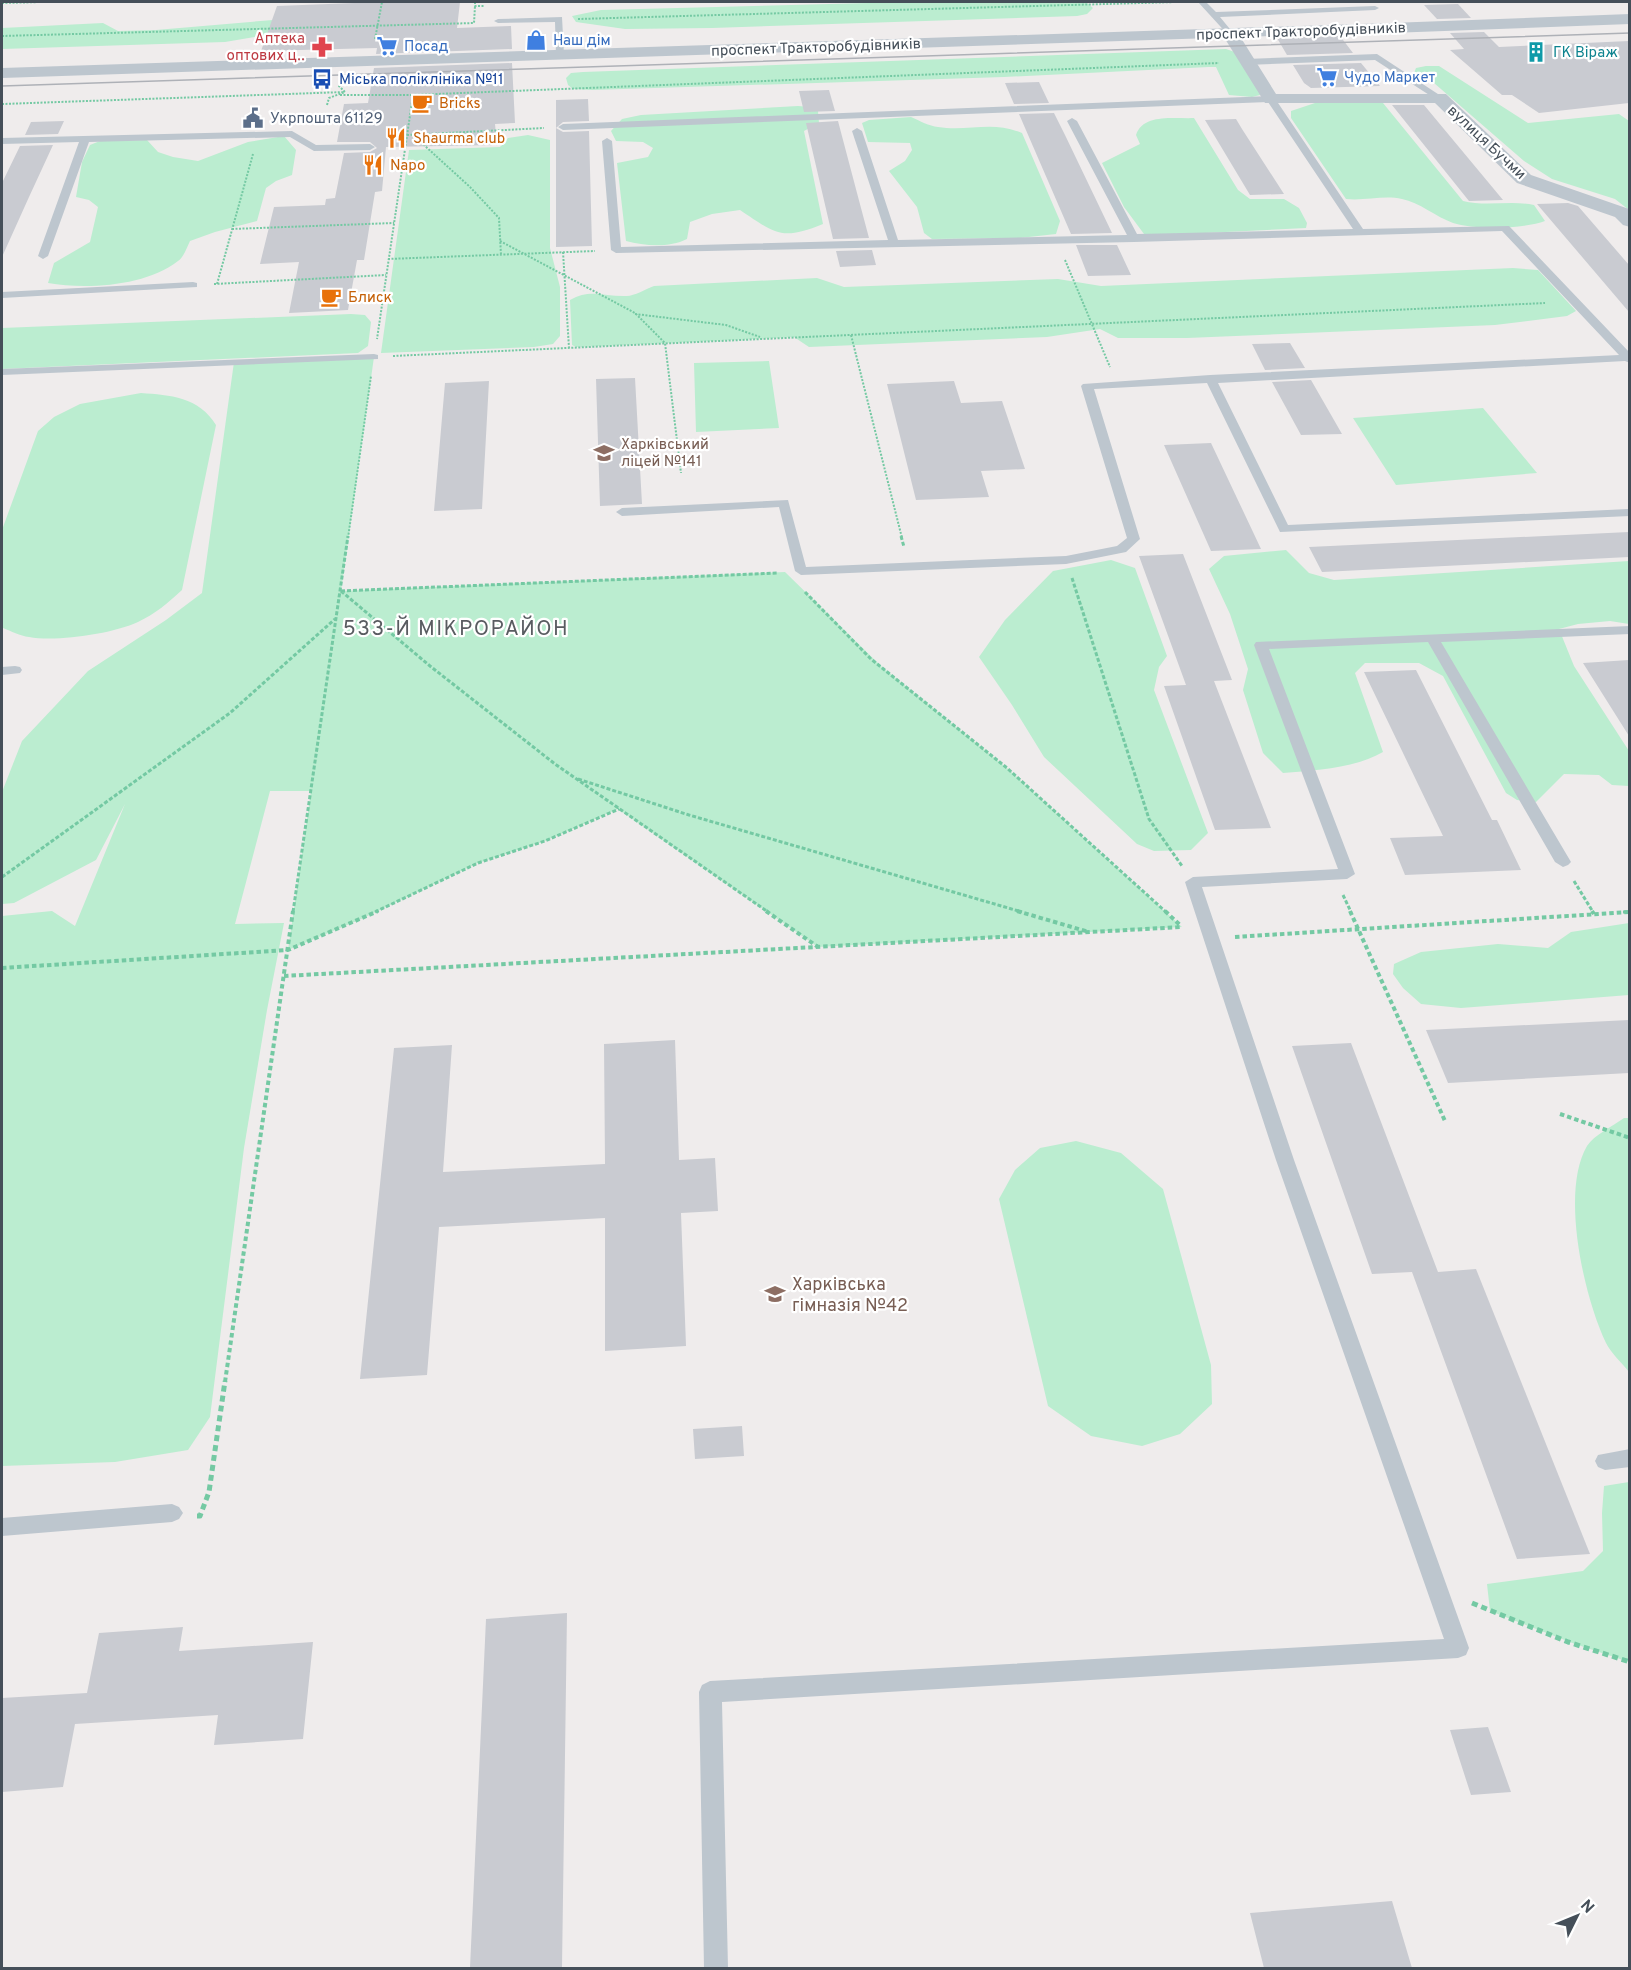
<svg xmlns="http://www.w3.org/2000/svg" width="1631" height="1970" font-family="Overpass,sans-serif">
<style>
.green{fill:#bbedd0}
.building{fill:#c9cbd1}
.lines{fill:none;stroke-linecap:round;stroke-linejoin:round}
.path-far3{stroke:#74c9a3;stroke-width:2;stroke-dasharray:2 1.5;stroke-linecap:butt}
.path-far2{stroke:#74c9a3;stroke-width:3;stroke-dasharray:4 2;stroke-linecap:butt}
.path-far1{stroke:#74c9a3;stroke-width:4;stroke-dasharray:4.5 3;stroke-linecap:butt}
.path{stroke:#74c9a3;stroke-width:5;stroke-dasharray:6 4;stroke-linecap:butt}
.service{fill:#bdc6ce;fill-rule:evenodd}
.minor{fill:#bdc6ce;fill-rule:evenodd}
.tertiary{fill:#bdc6ce;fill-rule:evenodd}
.tram{stroke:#aeb1b7;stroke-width:1.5}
.labels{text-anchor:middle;stroke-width:4.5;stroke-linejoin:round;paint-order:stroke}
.far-street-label{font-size:15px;fill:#454f59;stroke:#fff}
.far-health-label{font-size:15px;fill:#be3a42;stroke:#fff;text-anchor:end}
.far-shop-label{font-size:15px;fill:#366cbe;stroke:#fff;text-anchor:start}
.far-culture-label{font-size:15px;fill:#0d838f;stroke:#fff;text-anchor:start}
.far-transit-label{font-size:15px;fill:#164399;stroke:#fff;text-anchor:start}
.far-food-label{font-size:15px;fill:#c56008;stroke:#fff;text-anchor:start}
.far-service-label{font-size:15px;fill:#4e5e75;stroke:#fff;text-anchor:start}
.far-education-label{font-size:15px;fill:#785e54;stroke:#fff;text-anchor:start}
.education-label{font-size:18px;fill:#785e54;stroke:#fff;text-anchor:start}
.quarter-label{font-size:21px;letter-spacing:1.5px;fill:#595c61;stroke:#fff}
</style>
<rect width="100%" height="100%" fill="#efecec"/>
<path class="green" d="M907 2H1086L1093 8 1087 14 1077 16 712 28 625 29 576 22 572 16 601 10Z
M273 20 289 34 260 36 225 42 2 49V28L103 23 118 31 156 30Z
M1226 49 1235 52 1264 94 1252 97 1229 95 1216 67H1209L1004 77 592 90 573 89 568 85 566 78 571 73 583 72Z
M1426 66H1439L1528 123 1619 114 1629 121V210L1615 199 1552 179 1524 161 1434 83 1414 73 1416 68Z
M1324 100H1367L1383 103 1463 201C1486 207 1510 200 1534 205L1545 221C1524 229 1474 230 1453 223 1436 217 1419 202 1402 199 1384 195 1365 201 1346 199L1291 118V111Z
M798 106 810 107 818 111 819 123 804 131 823 224C781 241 776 234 740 210L712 214 690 222 687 239C669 248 645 246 626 241L617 163 648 157 653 148 643 142 616 141 611 131 622 119 641 115Z
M911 117C920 121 929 126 938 127 968 132 992 120 1022 133L1060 221 1056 234 1020 238 932 239 924 233 917 207 889 171 905 161 912 150 910 143 868 142 862 123 869 120Z
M1194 118 1238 190 1250 199H1284L1299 208 1307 223 1306 228 1164 235 1144 234 1124 207 1102 163 1140 144 1136 135C1143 113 1175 119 1194 118Z
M528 135 550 140V248L560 287V336L553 344 534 347 381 353 409 150 500 147 508 138Z
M284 136 296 150 292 175 276 181 266 188 257 221 215 232 190 241C187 247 184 257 178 261 146 286 87 290 48 283L54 263 90 242 98 207 89 200 76 197 82 162 90 145 100 141 147 140 158 152 173 157 198 161 248 142Z
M1513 268 1538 270 1576 311 1567 316 1495 325 1187 338H1118L1100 329 1047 337 809 347 794 337 576 347 572 345 570 300C590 288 605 297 627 296 634 296 646 289 654 286L817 278 844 287 1058 279 1101 286Z
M351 314 365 315 371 322 368 346 358 353 2 369V328Z
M374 357 341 591 785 572 882 667 1007 768 1182 927 818 947 618 809 545 841 478 863 359 920 288 950 311 791H270L235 924 284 923 267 1010 244 1148 210 1417 188 1450 115 1462 2 1466V916L52 911 75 926 125 804 96 860 14 903 2 904V792L22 741 88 671 166 620 202 593 234 362Z
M769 361 779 428 696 432 694 363Z
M141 393C170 395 199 397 216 425L182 590C168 603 155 614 138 622 112 634 56 642 29 637 20 636 11 631 3 628L2 530 38 431 54 417 80 404Z
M1483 408 1537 473 1396 485 1353 418Z
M1286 550 1309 573 1334 580 1629 561V624L1610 621 1578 624 1559 629 1574 666 1629 751V786L1612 785 1599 775 1564 774 1536 802 1517 800 1506 793 1443 676 1419 663H1365L1355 673 1383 752C1353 769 1316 770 1283 773L1263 753 1243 690 1248 669 1230 614 1209 569 1224 556Z
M1111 560 1135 568 1167 656 1159 667 1154 690 1208 833 1191 850 1154 851 1137 844 1044 757 1012 705 979 657 1005 620 1053 571Z
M1629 923V995L1461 1008 1421 1004 1403 988 1393 974 1394 964 1421 952 1498 944 1548 948 1571 932Z
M1624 1118H1630L1629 1372C1622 1363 1611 1353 1606 1343 1584 1297 1560 1192 1587 1146 1594 1135 1613 1126 1624 1118Z
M1076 1141 1121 1153 1163 1189 1211 1365 1212 1404 1180 1434 1142 1446 1091 1436 1048 1406 999 1199 1015 1170 1040 1148Z
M1629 1482V1662L1575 1644 1490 1611 1487 1584 1583 1571 1603 1551 1602 1513 1604 1486Z"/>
<path class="building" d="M380 2H460L457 28 511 26 512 49 376 54 377 48 261 51 277 6Z
M1458 4 1471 18 1437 19 1424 5Z
M1484 32 1499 47 1629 41V103L1539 113 1512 95H1502L1450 50 1464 49 1450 33Z
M1340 36 1353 53 1287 55 1277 38Z
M512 63 515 123 495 124 497 145 386 147 382 191 375 192 364 260H357L348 310 289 313 299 262 260 264 274 207 325 205 326 199 335 198 344 153 370 152 377 148 370 142H337L344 104 368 103 374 68Z
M1361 63 1380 86 1311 88 1304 83 1293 65Z
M1039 82 1049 103 1014 104 1005 83Z
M829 90 835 111 804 112 799 91Z
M588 99 589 121 563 122 556 128 563 132 589 131 592 246 556 247V100Z
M1392 105H1424L1503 200 1469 201Z
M1054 113 1065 135 1112 233 1071 234 1019 114Z
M1236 119 1242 129 1284 194 1250 195 1205 120Z
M64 121 58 134 25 135 31 122Z
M838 121 857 193 869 238 833 239 806 123Z
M53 145 29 197 2 257V183L20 146Z
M1568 203 1578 206 1629 265V312L1537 204Z
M1076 245H1117L1131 275 1088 276Z
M872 250 876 265 840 267 836 251Z
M1290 343 1305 368 1265 370 1252 344Z
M635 378 642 504 600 506 596 379Z
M1311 380 1342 434 1301 435 1272 382Z
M489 381 482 509 434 511 445 383Z
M954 381 961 403 1002 401 1025 469 981 471 989 497 916 500 887 384Z
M1211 443 1253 532 1261 549 1211 551 1164 445Z
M1629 532V557L1322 572 1309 547Z
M1183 554 1232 680 1214 681 1271 828 1215 830 1164 686 1186 685 1139 556Z
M1629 660V736L1583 663Z
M1416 670 1492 820H1497L1521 870 1405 875 1390 838 1443 836 1364 672Z
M1629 1020V1073L1448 1083 1426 1030Z
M675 1040 679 1160 715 1158 718 1211 681 1213 686 1346 605 1351V1218L439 1227 427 1375 360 1379 394 1048 452 1045 443 1172 605 1164 604 1044Z
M1351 1043 1438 1272 1476 1269 1590 1554 1517 1559 1412 1272 1372 1274 1292 1046Z
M742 1426 744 1456 695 1459 693 1429Z
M567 1613 562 1968H470L486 1619Z
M183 1627 179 1651 313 1642 303 1739 214 1745 218 1715 75 1724 63 1787 2 1792V1698L87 1693 99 1633Z
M1488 1727 1511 1792 1471 1795 1450 1730Z
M1392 1901 1412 1968H1264L1250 1913Z"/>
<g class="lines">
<path class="path-far3" d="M475 2V6H485
M2 3 42 2
M578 19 1176 2
M2 36 474 23 475 6
M375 39 382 2
M340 95H413L377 339
M411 95 1219 63
M2 104 345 92
M327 105 329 98 345 92 338 85
M407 135 544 128
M413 135 470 187 499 218 501 255
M232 229 394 223
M500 241 635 313 665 343 681 473
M563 252 569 348
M388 259 595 251
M1065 260 1110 367
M214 284 386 275
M217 284 253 154
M635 314 726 325 760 337
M851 335 902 538
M393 356 1545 303
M348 538 371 376"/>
<path class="path-far2" d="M901 536 904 547
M1072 578 1149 819 1182 866
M341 591 430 666 555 764 768 912
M341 591 777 573
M805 592 871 659 1007 768 1166 912
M578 779 689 815 1022 912
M2 877 230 713 335 619
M1574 881 1593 912
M1343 895 1351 912
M293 912 348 536
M375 912 478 863 545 841 619 809
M1623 912H1630"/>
<path class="path-far1" d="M766 911 818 947
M1017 911 1089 932
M1165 911 1180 925
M1350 911 1445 1121
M1592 911 1594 914
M1235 937 1630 912
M2 968 288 950 378 911
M284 976 1182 927
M1560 1114 1630 1138
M225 1382 293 911"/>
<path class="path" d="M197 1516H200L209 1492 225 1381
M1472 1603 1568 1642 1630 1662"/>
<path class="service" d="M1198 2H1206L1216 12 1375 6 1379 8 1375 10 1220 17 1234 34 1230 37Z
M562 17 564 55 560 58 556 55 555 22 498 23 494 21 498 19Z
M1377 54 1444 98 1437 100 1375 60 1246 65 1242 62 1246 59Z
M1271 96 1274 97 1363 229 1509 226 1630 353V363L1625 361 1218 383 1288 525 1628 509 1630 516 1280 532 1207 383 1094 389 1140 539 1126 552 1066 564 801 575 795 571 779 507 622 516 616 512 622 508 788 500 806 567 1066 556 1117 546 1127 538 1081 386 1083 384 1210 375 1619 355 1502 231 1134 242 616 253 611 250 602 141 607 138 612 141 621 247 888 240 852 131 857 128 862 131 898 240 1127 235 1067 121 1072 118 1077 121 1137 234 1353 229 1268 102 563 130 558 127 563 124Z
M292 131 316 145 370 144 375 147 370 150 314 151 290 137 89 142 48 256 43 259 38 256 79 142 2 144V138Z
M193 282 197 283V287L2 298V292Z
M374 354 378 355V359L2 375V369Z
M1630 626V634L1441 642 1571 862 1568 865 1563 867 1555 862 1428 642 1269 649 1355 874 1347 879 1202 887 1294 1160 1469 1648 1466 1655 1458 1658 722 1702 728 1968H704L699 1692 702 1685 710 1681 1444 1639 1276 1160 1185 882 1193 877 1338 869 1254 645 1256 642Z
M15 666 20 667 22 670 20 673 2 675V667Z
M1630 1449V1467L1605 1470 1598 1467 1595 1461 1598 1455Z
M172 1504 179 1507 183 1513 179 1519 172 1522 2 1536V1518Z"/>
<path class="minor" d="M1630 14V24L1390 33 1382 28 1390 23Z
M1230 29 1236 30 1276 94H1446L1531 175 1629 209 1630 227 1623 225 1615 217 1517 183 1435 103H1265L1222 34Z"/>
<path class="tertiary" d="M1390 23 1396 24 1398 28 1396 32 2 78V68Z"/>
<path class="tram" d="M2 86 1630 33"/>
</g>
<defs>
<g id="shop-bare" transform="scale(1.62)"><path d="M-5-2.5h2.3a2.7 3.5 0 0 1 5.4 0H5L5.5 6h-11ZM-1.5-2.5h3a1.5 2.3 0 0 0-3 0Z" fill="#3f7fe0" stroke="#fff" stroke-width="2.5" paint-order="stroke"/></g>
<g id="supermarket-bare" transform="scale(1.62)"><path d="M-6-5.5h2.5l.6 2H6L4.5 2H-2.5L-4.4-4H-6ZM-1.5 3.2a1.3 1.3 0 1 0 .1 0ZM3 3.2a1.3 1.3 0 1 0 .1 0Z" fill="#3f7fe0" stroke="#fff" stroke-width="2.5" paint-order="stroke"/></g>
<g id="pharmacy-bare" transform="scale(1.62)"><path d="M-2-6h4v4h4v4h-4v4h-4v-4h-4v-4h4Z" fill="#e0444e" stroke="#fff" stroke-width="2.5" paint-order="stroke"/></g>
<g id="building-bare" transform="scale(1.62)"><path d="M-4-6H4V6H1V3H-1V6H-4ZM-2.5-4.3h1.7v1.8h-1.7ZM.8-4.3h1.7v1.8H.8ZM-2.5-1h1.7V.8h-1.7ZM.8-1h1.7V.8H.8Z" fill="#0f9aa8" stroke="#fff" stroke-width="2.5" paint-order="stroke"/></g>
<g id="bus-bare" transform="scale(1.62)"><path d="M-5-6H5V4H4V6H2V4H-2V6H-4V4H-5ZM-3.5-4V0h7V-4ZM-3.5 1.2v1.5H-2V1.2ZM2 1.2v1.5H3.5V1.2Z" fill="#1a4fb4" stroke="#fff" stroke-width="2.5" paint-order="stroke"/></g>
<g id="cafe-bare" transform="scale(1.62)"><path d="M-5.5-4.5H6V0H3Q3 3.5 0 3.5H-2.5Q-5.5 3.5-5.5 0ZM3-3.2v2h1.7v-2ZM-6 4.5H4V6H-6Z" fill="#e8710a" stroke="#fff" stroke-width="2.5" paint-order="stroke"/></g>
<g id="civic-bare" transform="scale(1.62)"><path d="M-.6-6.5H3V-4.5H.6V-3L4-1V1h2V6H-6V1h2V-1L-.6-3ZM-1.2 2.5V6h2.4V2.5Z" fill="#5c6f8a" stroke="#fff" stroke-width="2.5" paint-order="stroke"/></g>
<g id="restaurant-bare" transform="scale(1.62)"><path d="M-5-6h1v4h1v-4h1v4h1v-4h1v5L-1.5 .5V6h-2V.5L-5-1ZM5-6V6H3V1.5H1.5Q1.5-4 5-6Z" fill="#e8710a" stroke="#fff" stroke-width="2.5" paint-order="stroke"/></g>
<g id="school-bare" transform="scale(1.62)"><path d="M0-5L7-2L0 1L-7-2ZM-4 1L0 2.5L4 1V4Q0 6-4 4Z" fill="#8d6e63" stroke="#fff" stroke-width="2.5" paint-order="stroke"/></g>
</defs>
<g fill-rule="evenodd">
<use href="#shop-bare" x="536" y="40"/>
<use href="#supermarket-bare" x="387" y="46"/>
<use href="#pharmacy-bare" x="322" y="47"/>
<use href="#building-bare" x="1536" y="52"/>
<use href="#supermarket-bare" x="1327" y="77"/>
<use href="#bus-bare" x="322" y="79"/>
<use href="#cafe-bare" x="422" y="103"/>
<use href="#civic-bare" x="253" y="118"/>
<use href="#restaurant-bare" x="396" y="138"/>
<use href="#restaurant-bare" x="373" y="165"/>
<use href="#cafe-bare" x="331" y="297"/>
<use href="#school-bare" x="604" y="453"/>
<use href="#school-bare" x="775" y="1294"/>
</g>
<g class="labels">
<g class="far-street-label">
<text transform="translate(1301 31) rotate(-2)" y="5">проспект Тракторобудівників</text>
<text transform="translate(816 47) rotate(-2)" y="5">проспект Тракторобудівників</text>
<text transform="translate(1487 142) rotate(43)" y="5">вулиця Бучми</text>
</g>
<g class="far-health-label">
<text x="305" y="43">Аптека<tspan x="305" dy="17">оптових ц‥</tspan></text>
</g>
<g class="far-shop-label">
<text x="553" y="45">Наш дім</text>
<text x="404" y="51">Посад</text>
<text x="1344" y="82">Чудо Маркет</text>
</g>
<g class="far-culture-label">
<text x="1553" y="57">ГК Віраж</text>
</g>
<g class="far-transit-label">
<text x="339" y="84">Міська поліклініка №11</text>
</g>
<g class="far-food-label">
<text x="439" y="108">Bricks</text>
<text x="413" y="143">Shaurma club</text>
<text x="390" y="170">Napo</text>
<text x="348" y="302">Блиск</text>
</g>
<g class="far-service-label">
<text x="270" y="123">Укрпошта 61129</text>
</g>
<g class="far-education-label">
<text x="621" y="449">Харківський<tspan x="621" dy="17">ліцей №141</tspan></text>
</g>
<g class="education-label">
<text x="792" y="1290">Харківська<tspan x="792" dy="21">гімназія №42</tspan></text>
</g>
<g class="quarter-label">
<text x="456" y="635">533-Й МІКРОРАЙОН</text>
</g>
</g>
<rect width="1631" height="1970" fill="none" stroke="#454f59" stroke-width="6"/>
<g transform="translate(1577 1916) rotate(47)" stroke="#ffffff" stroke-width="4.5" paint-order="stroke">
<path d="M0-4.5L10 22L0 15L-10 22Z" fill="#454f59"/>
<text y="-9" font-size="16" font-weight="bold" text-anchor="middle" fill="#454f59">N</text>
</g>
</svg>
